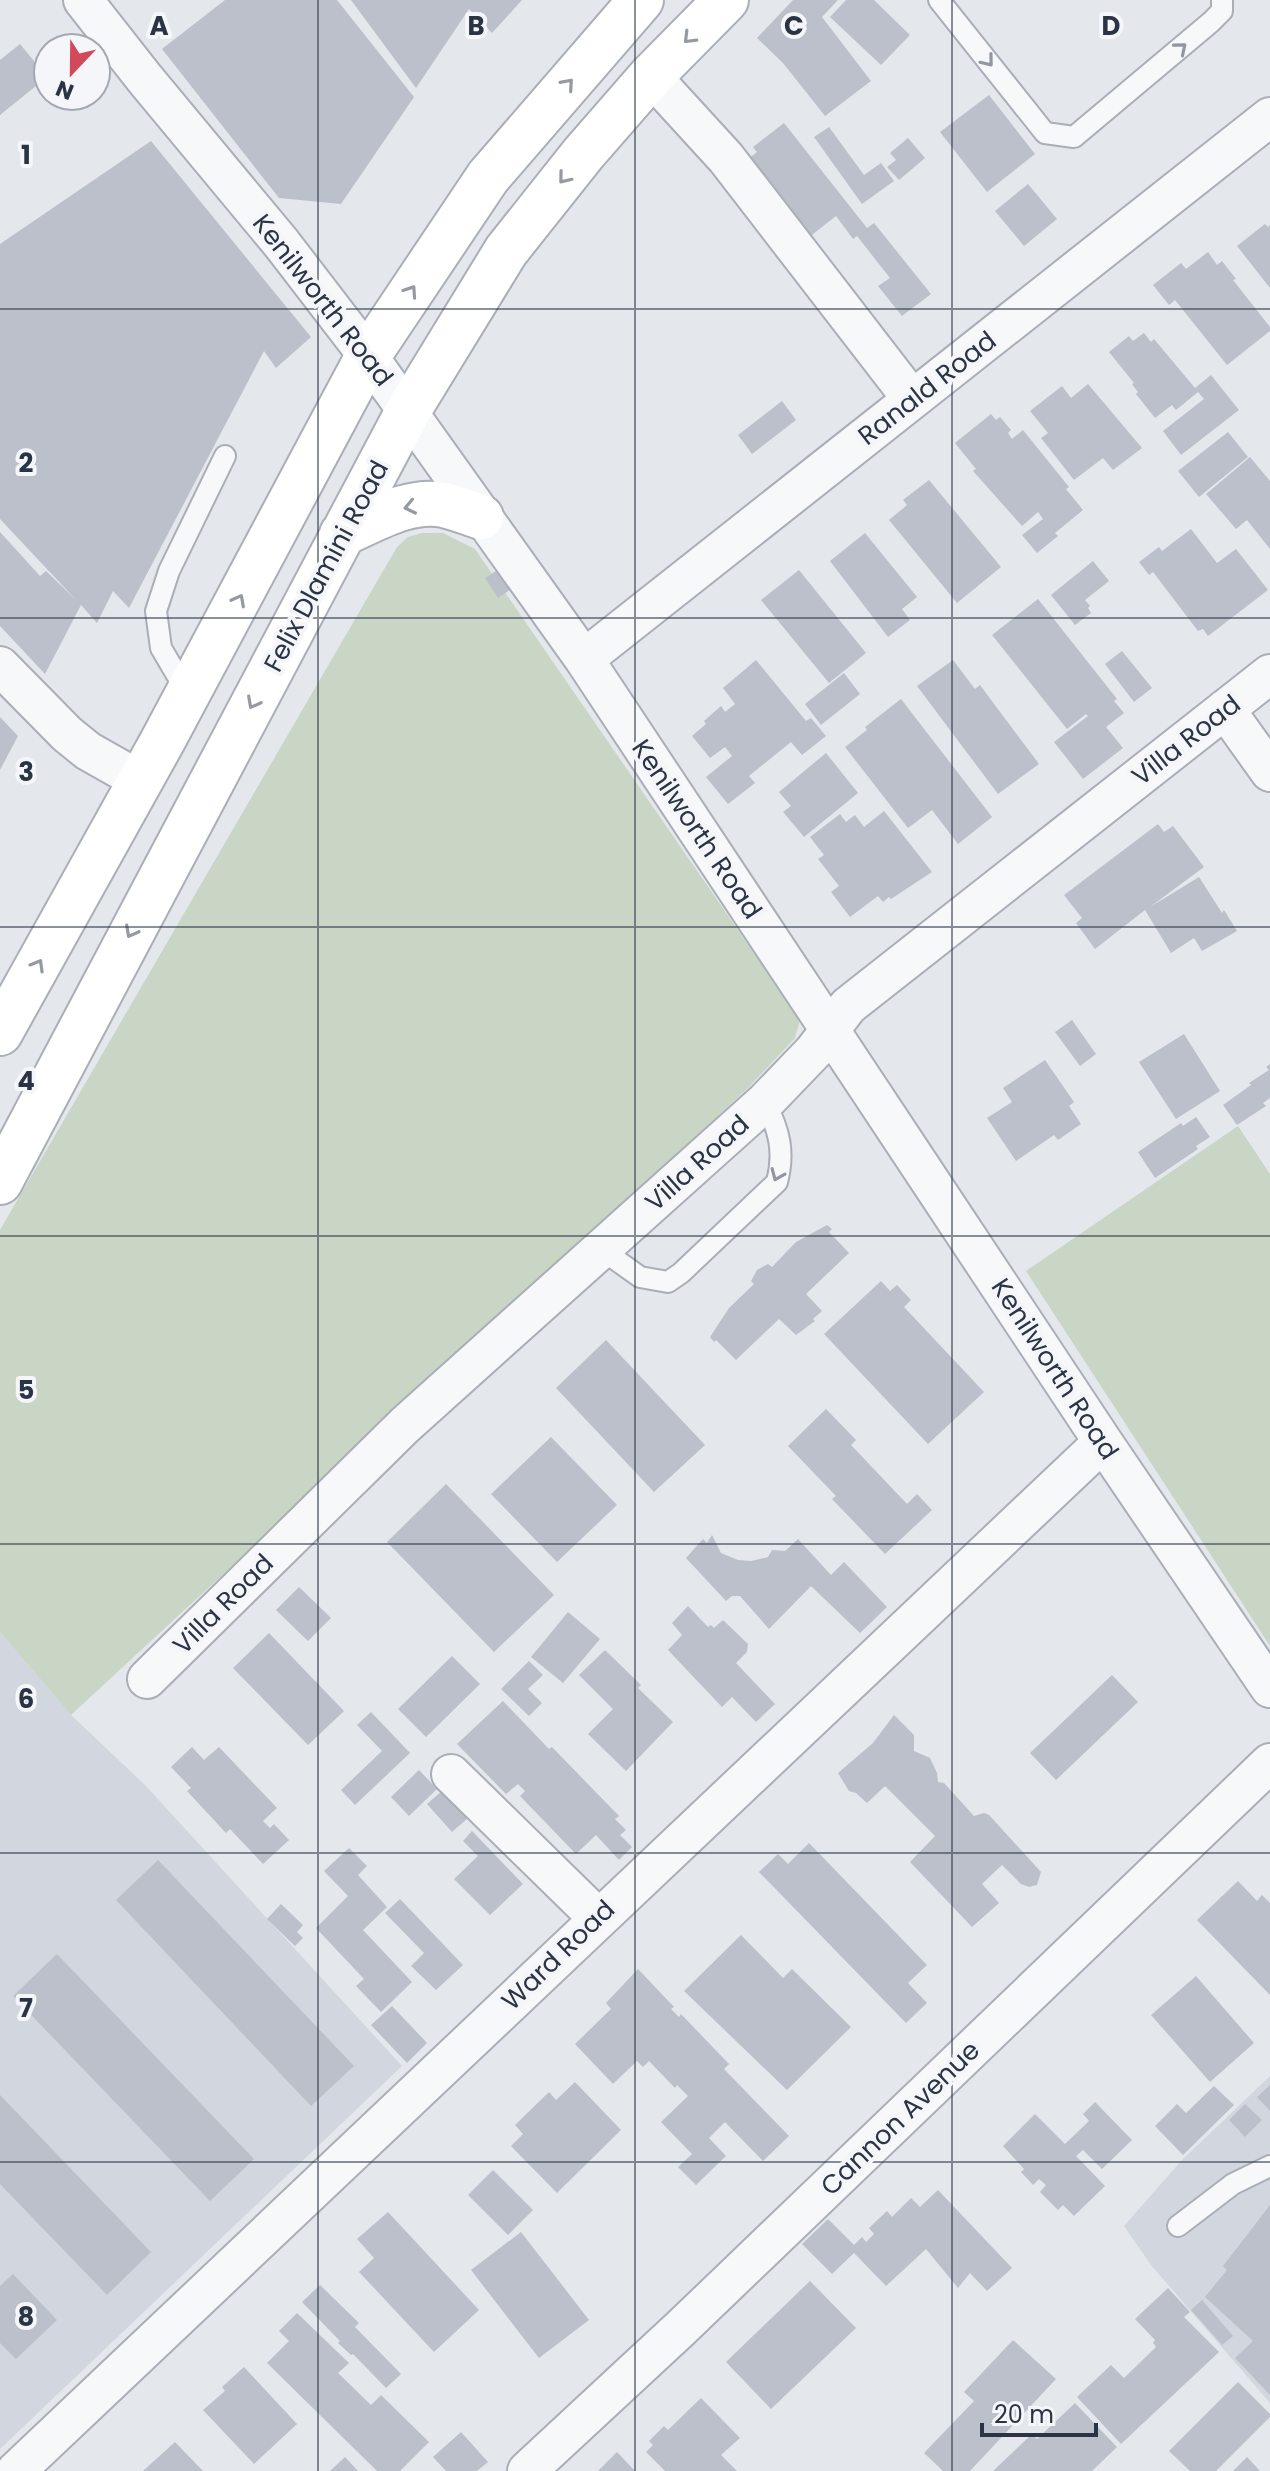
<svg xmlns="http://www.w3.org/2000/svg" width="1270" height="2471" viewBox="0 0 1270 2471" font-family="Poppins,sans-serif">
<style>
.built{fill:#d2d6de}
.green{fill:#c9d6c5}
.building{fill:#bbc0ca}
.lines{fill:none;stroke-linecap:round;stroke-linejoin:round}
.lane-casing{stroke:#a9aeb7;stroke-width:24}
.street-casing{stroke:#a9aeb7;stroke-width:42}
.secondary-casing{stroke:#a9aeb7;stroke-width:48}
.lane{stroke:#f7f8fa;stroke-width:20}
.street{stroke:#f7f8fa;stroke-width:38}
.secondary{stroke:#fff;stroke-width:44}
.oneway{stroke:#959aa2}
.oneway2{stroke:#9196a0}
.grid{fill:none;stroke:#2b3445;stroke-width:2;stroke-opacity:0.55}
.labels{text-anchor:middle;stroke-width:8;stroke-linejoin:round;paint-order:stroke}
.street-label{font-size:26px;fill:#2b3445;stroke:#f4f6f9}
.grid-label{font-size:26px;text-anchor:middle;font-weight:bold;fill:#2b3445;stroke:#f4f6f9;stroke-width:8;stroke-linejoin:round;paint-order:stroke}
</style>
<rect width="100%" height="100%" fill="#e4e7ec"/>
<!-- built -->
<path class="built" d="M0,1632L71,1715L145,1785L402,2066L0,2449Z
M1270,2076V2403L1151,2265L1124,2226L1182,2160Z"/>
<!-- green -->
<path class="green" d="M422,533H443L475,549L800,1020L795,1038L749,1087L71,1715L0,1632V1230L397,547L408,537Z
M1238,1126L1270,1174V1646L1026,1271Z"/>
<!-- building -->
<path class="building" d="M225,0H337L414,97L341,204L279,198L162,49Z
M351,0H522L492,33L469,9L416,88Z
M793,0H838L822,17L871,81L825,116L783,63L757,38Z
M846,0H874L910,35L881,65L830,17Z
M20,44L47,77L0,115V60Z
M989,95L1035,154L987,192L940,132Z
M784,123L867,228L874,223L931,294L902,316L878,286L890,278L857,236L853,239L836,216L808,238L747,160L757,152L753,147Z
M829,127L864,175L881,163L894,181L862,204L814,137Z
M908,138L925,158L899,180L887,167L896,160L890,153Z
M151,141L311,337L276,368L264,351L129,608L113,591L97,623L81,605L45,674L0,626V532L40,576L46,571L76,600L0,519V244Z
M1028,184L1057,219L1024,246L995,211Z
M1265,224L1268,227L1270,225V288L1237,246Z
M1208,252L1217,265L1222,261L1236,279L1233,280L1270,327V331L1227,365L1175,300L1169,305L1153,285L1181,263L1186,269Z
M1144,333L1151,342L1154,339L1195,388L1211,375L1239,410L1181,455L1163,431L1204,399L1198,392L1176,410L1172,405L1155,418L1136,394L1138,392L1132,384L1134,383L1109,352L1129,336L1133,341Z
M1088,384L1142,448L1113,470L1103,458L1074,480L1041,438L1048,433L1030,411L1062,386L1071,398Z
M782,401L796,420L752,454L738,435Z
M991,414L996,420L1000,417L1011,430L1008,433L1012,439L1023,430L1069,487L1066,489L1083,510L1055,533L1058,536L1037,553L1022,535L1043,519L1038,512L1022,526L973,471L976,469L955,443Z
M1228,432L1248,457L1199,497L1178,471Z
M1250,457L1270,481V549L1247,520L1236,529L1206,494Z
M929,480L1001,567L957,603L889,520L907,505L903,500Z
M1191,529L1217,563L1236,549L1268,590L1208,636L1203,629L1198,631L1153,572L1149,575L1139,562L1159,547L1162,551Z
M865,533L917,597L902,609L910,620L888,637L830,561Z
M1093,561L1109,581L1085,600L1090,606L1088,608L1091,613L1075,625L1051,595Z
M499,569L511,589L498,598L485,578Z
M799,570L866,653L829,683L761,600Z
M1038,599L1117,699L1114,701L1124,713L1106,727L1123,748L1083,779L1054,742L1088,716L1086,714L1067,729L992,635Z
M1122,651L1152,688L1134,702L1105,664Z
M756,660L806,721L811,718L826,736L802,755L791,742L749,776L755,783L728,804L706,777L732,756L725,747L710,758L692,736L706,724L704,721L721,706L725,712L735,704L723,688Z
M953,660L975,689L980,685L1039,764L998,794L917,686Z
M844,673L860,694L821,725L805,704Z
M901,699L992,817L958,844L932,810L908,828L845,747L867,730L865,727Z
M0,717L18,736L0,770Z
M826,753L858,793L804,837L783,812L791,806L779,792Z
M884,811L932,872L891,899L889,897L883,902L878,896L850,917L831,892L839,886L818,859L824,855L810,837L840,814L846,822L855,815L864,827Z
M1158,824L1164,832L1173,826L1204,867L1150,907L1199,877L1222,913L1224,910L1237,931L1202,951L1194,938L1171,953L1145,910L1095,949L1076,923L1082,918L1064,895Z
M1072,1020L1096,1054L1080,1066L1055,1032Z
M1184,1034L1220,1091L1176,1119L1139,1062Z
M1045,1060L1074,1102L1069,1106L1081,1124L1058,1140L1054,1135L1016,1161L987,1118L1012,1102L1003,1088Z
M1270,1064V1098L1263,1103L1266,1106L1237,1125L1223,1105L1251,1085L1249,1083L1269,1070L1266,1067Z
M1196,1117L1210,1137L1196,1146L1198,1149L1155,1178L1138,1152L1181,1123L1183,1126Z
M827,1225L832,1229L829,1232L849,1253L806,1294L822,1311L813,1319L815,1321L796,1335L779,1319L736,1360L716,1340L714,1342L710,1337L729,1308L754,1284L751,1281L757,1270L768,1264L772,1267L796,1242Z
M881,1281L890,1291L897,1285L911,1300L904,1307L984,1392L928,1444L824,1334Z
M606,1340L705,1445L654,1492L556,1388Z
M826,1409L856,1440L851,1445L907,1504L917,1494L932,1510L885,1554L832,1499L836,1496L788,1446Z
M551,1437L617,1505L557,1562L491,1494Z
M446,1484L554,1595L494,1652L387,1542Z
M712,1535L721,1553L738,1560L751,1561L768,1557L772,1550L785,1551L798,1539L831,1575L844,1562L887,1607L860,1633L811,1586L769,1629L740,1596H732L726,1601L686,1558L703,1539L707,1543Z
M299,1587L331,1618L308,1641L276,1610Z
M688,1606L708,1627L711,1625L714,1628L723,1620L748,1644L747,1652L736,1663L775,1704L756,1722L732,1697L722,1707L668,1650L682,1635L672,1623Z
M568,1612L600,1639L563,1683L531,1657Z
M269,1633L344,1711L308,1745L233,1668Z
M605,1650L641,1685L638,1688L673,1722L626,1771L588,1734L613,1709L579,1675Z
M452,1656L480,1684L426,1737L398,1709Z
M529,1661L543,1675L528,1689L542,1703L529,1716L501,1689Z
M1112,1675L1138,1702L1056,1780L1030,1753Z
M503,1701L549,1749L552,1747L619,1816L615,1819L626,1830L620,1835L632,1847L619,1860L596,1835L576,1854L520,1796L525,1791L518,1784L506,1794L457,1744Z
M371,1712L410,1753L355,1805L341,1790L382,1751L357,1725Z
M894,1715L914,1735V1751L930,1758L937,1773L938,1782L944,1783L974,1816L984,1813L989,1815L1041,1872L1037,1885L1029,1887L1021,1884L1002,1865L982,1884L999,1903L972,1927L910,1862L935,1836L885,1786L867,1803L856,1793L849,1791L838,1773L873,1743Z
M192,1747L204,1760L219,1747L277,1808L263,1821L270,1828L274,1824L289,1840L263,1864L230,1829L226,1833L187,1791L191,1788L171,1767Z
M419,1770L437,1789L409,1816L391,1797Z
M443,1790L468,1818L452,1832L427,1804Z
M472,1831L523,1884L490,1915L454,1879L478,1856L463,1841Z
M809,1843L927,1965L908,1983L927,2003L906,2023L759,1872L778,1854L788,1864Z
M349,1848L367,1866L358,1875L387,1907L363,1930L412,1982L381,2012L356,1986L364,1979L316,1928L348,1896L324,1871Z
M158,1860L354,2066L311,2106L116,1900Z
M1238,1881L1257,1901L1262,1895L1270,1903V1995L1197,1920Z
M400,1899L463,1965L436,1990L411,1966L424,1953L385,1913Z
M281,1904L303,1925L297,1932L303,1938L295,1946L267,1919Z
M741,1935L783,1978L792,1969L851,2027L787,2090L684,1991Z
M57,1954L254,2159L210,2201L13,1996Z
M638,1969L674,2007L671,2009L679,2017L681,2014L729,2064L724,2069L789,2136L763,2161L725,2122L709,2138L726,2156L696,2185L678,2167L692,2154L661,2122L688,2096L677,2085L675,2088L649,2061L643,2067L637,2061L613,2084L575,2044L611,2009L606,2003Z
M1196,1976L1254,2043L1210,2082L1151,2015Z
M392,2006L427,2043L407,2063L371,2025Z
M575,2082L621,2130L557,2193L511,2146L523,2134L515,2125L549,2092L556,2100Z
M1270,2085V2111L1257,2097Z
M1214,2086L1234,2105L1183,2155L1155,2126L1177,2104L1186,2113Z
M0,2095L151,2252L107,2295L0,2184Z
M1095,2102L1132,2140L1102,2169L1083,2150L1076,2156L1105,2186L1074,2216L1063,2205L1058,2210L1040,2192L1046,2185L1039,2179L1033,2185L1021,2172L1024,2169L1003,2146L1035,2114L1065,2144L1089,2121L1083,2114Z
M1245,2104L1262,2120L1245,2137L1229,2120Z
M493,2170L533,2210L508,2235L468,2195Z
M938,2190L1012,2268L987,2291L970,2273L958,2288L926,2249L886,2286L854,2253L832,2274L802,2244L828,2219L854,2245L862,2237L866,2242L874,2234L869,2228L887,2211L892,2217L911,2198L920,2207Z
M1270,2205V2395L1235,2358L1253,2341L1205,2297L1227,2270L1223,2266Z
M388,2212L479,2310L434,2352L359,2272L374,2258L357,2239Z
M521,2232L589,2320L539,2358L471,2270Z
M13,2274L57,2320L16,2359L0,2343V2286Z
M810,2281L856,2328L771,2409L726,2362Z
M320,2285L359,2323L355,2327L401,2374L386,2388L353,2354L351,2355L338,2343L340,2341L302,2302Z
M1168,2288L1190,2312L1184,2317L1219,2352L1121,2444L1077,2397L1111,2365L1124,2378L1156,2347L1153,2343L1155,2340L1135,2319Z
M1202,2300L1233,2336L1222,2345L1191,2310Z
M297,2313L349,2363L338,2373L371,2405L381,2395L429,2442L400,2471H377L267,2363L289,2341L279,2331Z
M1013,2340L1056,2379L970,2471H943L924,2453L974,2401L964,2392Z
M244,2367L297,2424L254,2464L203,2410L225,2391L222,2387Z
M1238,2382L1270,2414V2417L1216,2471H1190L1169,2451Z
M701,2398L740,2438L721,2455L737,2471H665L646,2452L653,2445L649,2441L664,2426L668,2430Z
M1075,2403L1117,2447L1092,2471H993L1032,2434L1037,2439Z
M461,2432L488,2462L477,2471H446L433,2457Z
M175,2442L203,2471H143Z
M617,2452L635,2471H598Z
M345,2457L358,2471H330Z
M1247,2457L1260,2471H1233Z"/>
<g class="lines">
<!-- lane casing -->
<g class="lane-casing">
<path id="lane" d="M939,0L1045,133L1074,137L1211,22L1222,11V0
M188,694L161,648L156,611L169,571L225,456
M601,1249L640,1277L668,1282L681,1273L777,1182C785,1151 779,1130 765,1102
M1178,2226L1233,2184L1270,2166"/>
</g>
<!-- street casing -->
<g class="street-casing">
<path id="street" d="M83,0L145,79L282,244L368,356L584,659L1103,1442L1270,1688
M651,76L726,158L912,399
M584,659L1270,117
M0,666L67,734L88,751L141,781
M1225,709L1270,772
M147,1679L405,1425L765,1102L814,1051L848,1006L1270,674
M451,1774L597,1917
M16,2471C377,2127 739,1784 1103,1442
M527,2471L680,2329L1270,1763"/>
</g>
<!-- secondary casing -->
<g class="secondary-casing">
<path id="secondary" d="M342,534C374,520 409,498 444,505C457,508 469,513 481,517
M0,1033L162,742L368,356L488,177L641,0
M0,1182L408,411L506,251L583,154L651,76L726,0"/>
</g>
<!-- lane -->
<use href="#lane" class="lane"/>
<!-- street -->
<use href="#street" class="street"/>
<!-- secondary -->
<use href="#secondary" class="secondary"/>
</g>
<!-- one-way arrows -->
<defs><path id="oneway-chevron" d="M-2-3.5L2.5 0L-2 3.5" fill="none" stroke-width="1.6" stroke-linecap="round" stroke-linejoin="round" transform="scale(2)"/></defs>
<g class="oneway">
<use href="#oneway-chevron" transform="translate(689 38) rotate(135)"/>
<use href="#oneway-chevron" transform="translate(568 84) rotate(-49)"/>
<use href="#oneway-chevron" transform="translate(564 178) rotate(129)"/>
<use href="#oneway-chevron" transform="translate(411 291) rotate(-56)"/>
<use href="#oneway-chevron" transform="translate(410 507) rotate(168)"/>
<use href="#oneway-chevron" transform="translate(239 600) rotate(-62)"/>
<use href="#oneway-chevron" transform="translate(253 703) rotate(118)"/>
<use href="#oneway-chevron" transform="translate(131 932) rotate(118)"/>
<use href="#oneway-chevron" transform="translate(38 965) rotate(-60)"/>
</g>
<g class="oneway2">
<use href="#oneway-chevron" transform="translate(1181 48) rotate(-40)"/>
<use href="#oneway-chevron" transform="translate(988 61) rotate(51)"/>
<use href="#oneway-chevron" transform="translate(777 1175) rotate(113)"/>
</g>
<!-- grid -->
<path class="grid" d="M318,0V2471M635,0V2471M952,0V2471M0,309H1270M0,618H1270M0,927H1270M0,1236H1270M0,1544H1270M0,1853H1270M0,2162H1270"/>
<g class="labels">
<!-- street labels -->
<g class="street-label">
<text transform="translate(323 300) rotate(52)" y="9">Kenilworth Road</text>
<text transform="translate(927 388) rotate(-38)" y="9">Ranald Road</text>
<text transform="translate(326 566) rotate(-62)" y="9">Felix Dlamini Road</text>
<text transform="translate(1186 740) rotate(-38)" y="9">Villa Road</text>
<text transform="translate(697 829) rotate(56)" y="9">Kenilworth Road</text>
<text transform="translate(697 1163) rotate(-42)" y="9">Villa Road</text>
<text transform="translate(1055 1369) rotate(57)" y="9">Kenilworth Road</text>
<text transform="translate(223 1604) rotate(-45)" y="9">Villa Road</text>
<text transform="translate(558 1955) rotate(-44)" y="9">Ward Road</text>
<text transform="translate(900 2118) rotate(-44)" y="9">Cannon Avenue</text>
</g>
</g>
<g class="grid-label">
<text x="159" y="35">A</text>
<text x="476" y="35">B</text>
<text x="794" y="35">C</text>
<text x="1111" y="35">D</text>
<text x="26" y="164">1</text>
<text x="26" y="472">2</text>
<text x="26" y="781">3</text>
<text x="26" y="1090">4</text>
<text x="26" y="1399">5</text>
<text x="26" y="1708">6</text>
<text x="26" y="2017">7</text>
<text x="26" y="2326">8</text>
</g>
<!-- north arrow -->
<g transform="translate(72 72) rotate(202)"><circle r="38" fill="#f4f6f9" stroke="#a4a8b1" stroke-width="2"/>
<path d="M0-6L14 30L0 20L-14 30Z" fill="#d1495b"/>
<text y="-12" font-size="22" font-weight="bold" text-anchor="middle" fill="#2b3445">N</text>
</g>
<!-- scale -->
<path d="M982 2423v12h114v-12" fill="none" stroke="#2b3445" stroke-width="4"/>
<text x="994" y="2423" font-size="24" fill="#2b3445" stroke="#f4f6f9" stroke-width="6" paint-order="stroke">20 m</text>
</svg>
